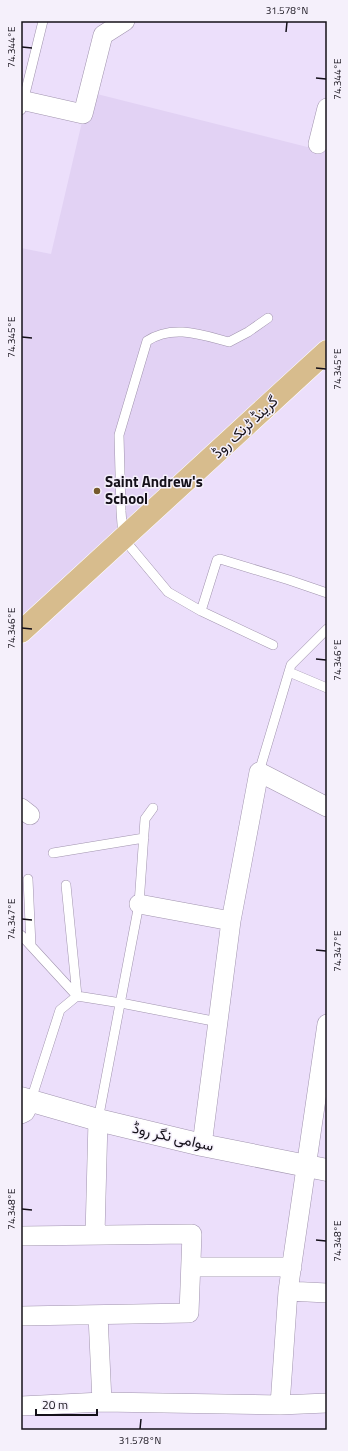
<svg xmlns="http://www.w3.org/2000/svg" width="348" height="1451" viewBox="0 0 348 1451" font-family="'Titillium Web',Vazirmatn,sans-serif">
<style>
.built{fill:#e2d2f4}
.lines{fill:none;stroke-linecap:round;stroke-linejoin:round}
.lane-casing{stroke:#a194ae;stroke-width:10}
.street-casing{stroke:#a194ae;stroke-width:20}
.secondary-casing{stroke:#a194ae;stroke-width:23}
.primary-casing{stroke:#fff;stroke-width:23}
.lane{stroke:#fff;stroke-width:9}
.street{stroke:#fff;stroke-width:19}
.secondary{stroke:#fff;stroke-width:22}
.primary{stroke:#d7bc8d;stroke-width:22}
.ticks{fill:none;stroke:#141019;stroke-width:1.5}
.poi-dot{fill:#755a2c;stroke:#f5f0fb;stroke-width:1.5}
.labels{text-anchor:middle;stroke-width:3;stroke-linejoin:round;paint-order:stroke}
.street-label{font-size:15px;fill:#141019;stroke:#f5f0fb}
.poi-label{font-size:15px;font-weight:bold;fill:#141019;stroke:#f5f0fb;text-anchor:start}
.neatline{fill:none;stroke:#141019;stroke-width:1.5}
.ticks-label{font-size:10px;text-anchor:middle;fill:#141019}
</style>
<rect width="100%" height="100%" fill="#ecdffb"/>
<!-- built -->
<path class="built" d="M89,92L327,152V351L21,632V248L51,254Z"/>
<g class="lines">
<!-- lane casing -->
<g class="lane-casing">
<path id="lane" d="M21,110L43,21
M268,318L248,332L229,342C202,335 173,324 147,341L119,435L121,511L123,538L168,592L201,611L217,560L220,559L289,580L327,593
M201,611L273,645
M289,672L327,688
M259,772L291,665L327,629
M53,853L144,838
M28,879L31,946
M21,935L77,996L121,1003L218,1022
M31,1100L60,1010L77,996L66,885
M98,1120L139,904L145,819L153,808"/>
</g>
<!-- street casing -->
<g class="street-casing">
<path id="street" d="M21,100L83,114L103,35L125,21
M318,144L327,108
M21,808L30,815
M139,904L231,921
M21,1114L25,1112L31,1100
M202,1145L231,921L259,772L327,807
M95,1235L98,1120
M21,1236L192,1234L189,1313L21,1316
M191,1267H292
M288,1291L327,1293
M98,1315L102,1402
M280,1405L288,1291L327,1024
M21,1406L102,1402L280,1405L327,1403"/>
</g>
<!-- secondary casing -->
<g class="secondary-casing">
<path id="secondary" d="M21,1098L98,1120L202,1145L327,1170"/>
</g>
<!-- primary casing -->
<g class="primary-casing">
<path id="primary" d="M21,632L327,351"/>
</g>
<!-- lane -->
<use href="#lane" class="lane"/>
<!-- street -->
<use href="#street" class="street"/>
<!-- secondary -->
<use href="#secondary" class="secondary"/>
<!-- primary -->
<use href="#primary" class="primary"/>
</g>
<!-- ticks -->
<path class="ticks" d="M286,32L287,22M22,47L32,48M316,78L326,79M22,337L32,338M316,368L326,369M22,628L32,629M316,659L326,660M22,919L32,920M316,950L326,951M22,1209L32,1210M316,1240L326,1241M140,1429L141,1419"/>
<!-- markers -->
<circle class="poi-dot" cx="97" cy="491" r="4"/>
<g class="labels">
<!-- street labels -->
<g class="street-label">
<text transform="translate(245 427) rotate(-43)" y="5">گرینڈ ٹرنک روڈ</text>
<text transform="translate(173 1137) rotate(13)" y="5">سوامی نگر روڈ</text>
</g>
<!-- poi labels -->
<g class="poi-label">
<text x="105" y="487">Saint Andrew's<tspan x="105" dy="17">School</tspan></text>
</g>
</g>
<!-- border -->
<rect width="348" height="1451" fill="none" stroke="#f5f0fb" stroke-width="44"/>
<!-- scale -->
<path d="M36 1409v6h61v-6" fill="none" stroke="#141019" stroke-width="2"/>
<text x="42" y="1409" font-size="12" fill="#141019" stroke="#f5f0fb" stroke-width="3" paint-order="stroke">20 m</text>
<rect x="22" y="22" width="304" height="1407" class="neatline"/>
<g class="ticks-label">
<text x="287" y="14">31.578°N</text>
<text transform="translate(11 47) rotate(-90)" y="4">74.344°E</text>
<text transform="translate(337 79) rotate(-90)" y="4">74.344°E</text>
<text transform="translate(11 337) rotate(-90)" y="4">74.345°E</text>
<text transform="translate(337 369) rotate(-90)" y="4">74.345°E</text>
<text transform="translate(11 628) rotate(-90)" y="4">74.346°E</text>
<text transform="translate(337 660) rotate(-90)" y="4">74.346°E</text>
<text transform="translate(11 919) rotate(-90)" y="4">74.347°E</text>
<text transform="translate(337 951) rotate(-90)" y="4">74.347°E</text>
<text transform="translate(11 1209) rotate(-90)" y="4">74.348°E</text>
<text transform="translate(337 1241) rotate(-90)" y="4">74.348°E</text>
<text x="140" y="1444">31.578°N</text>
</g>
</svg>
